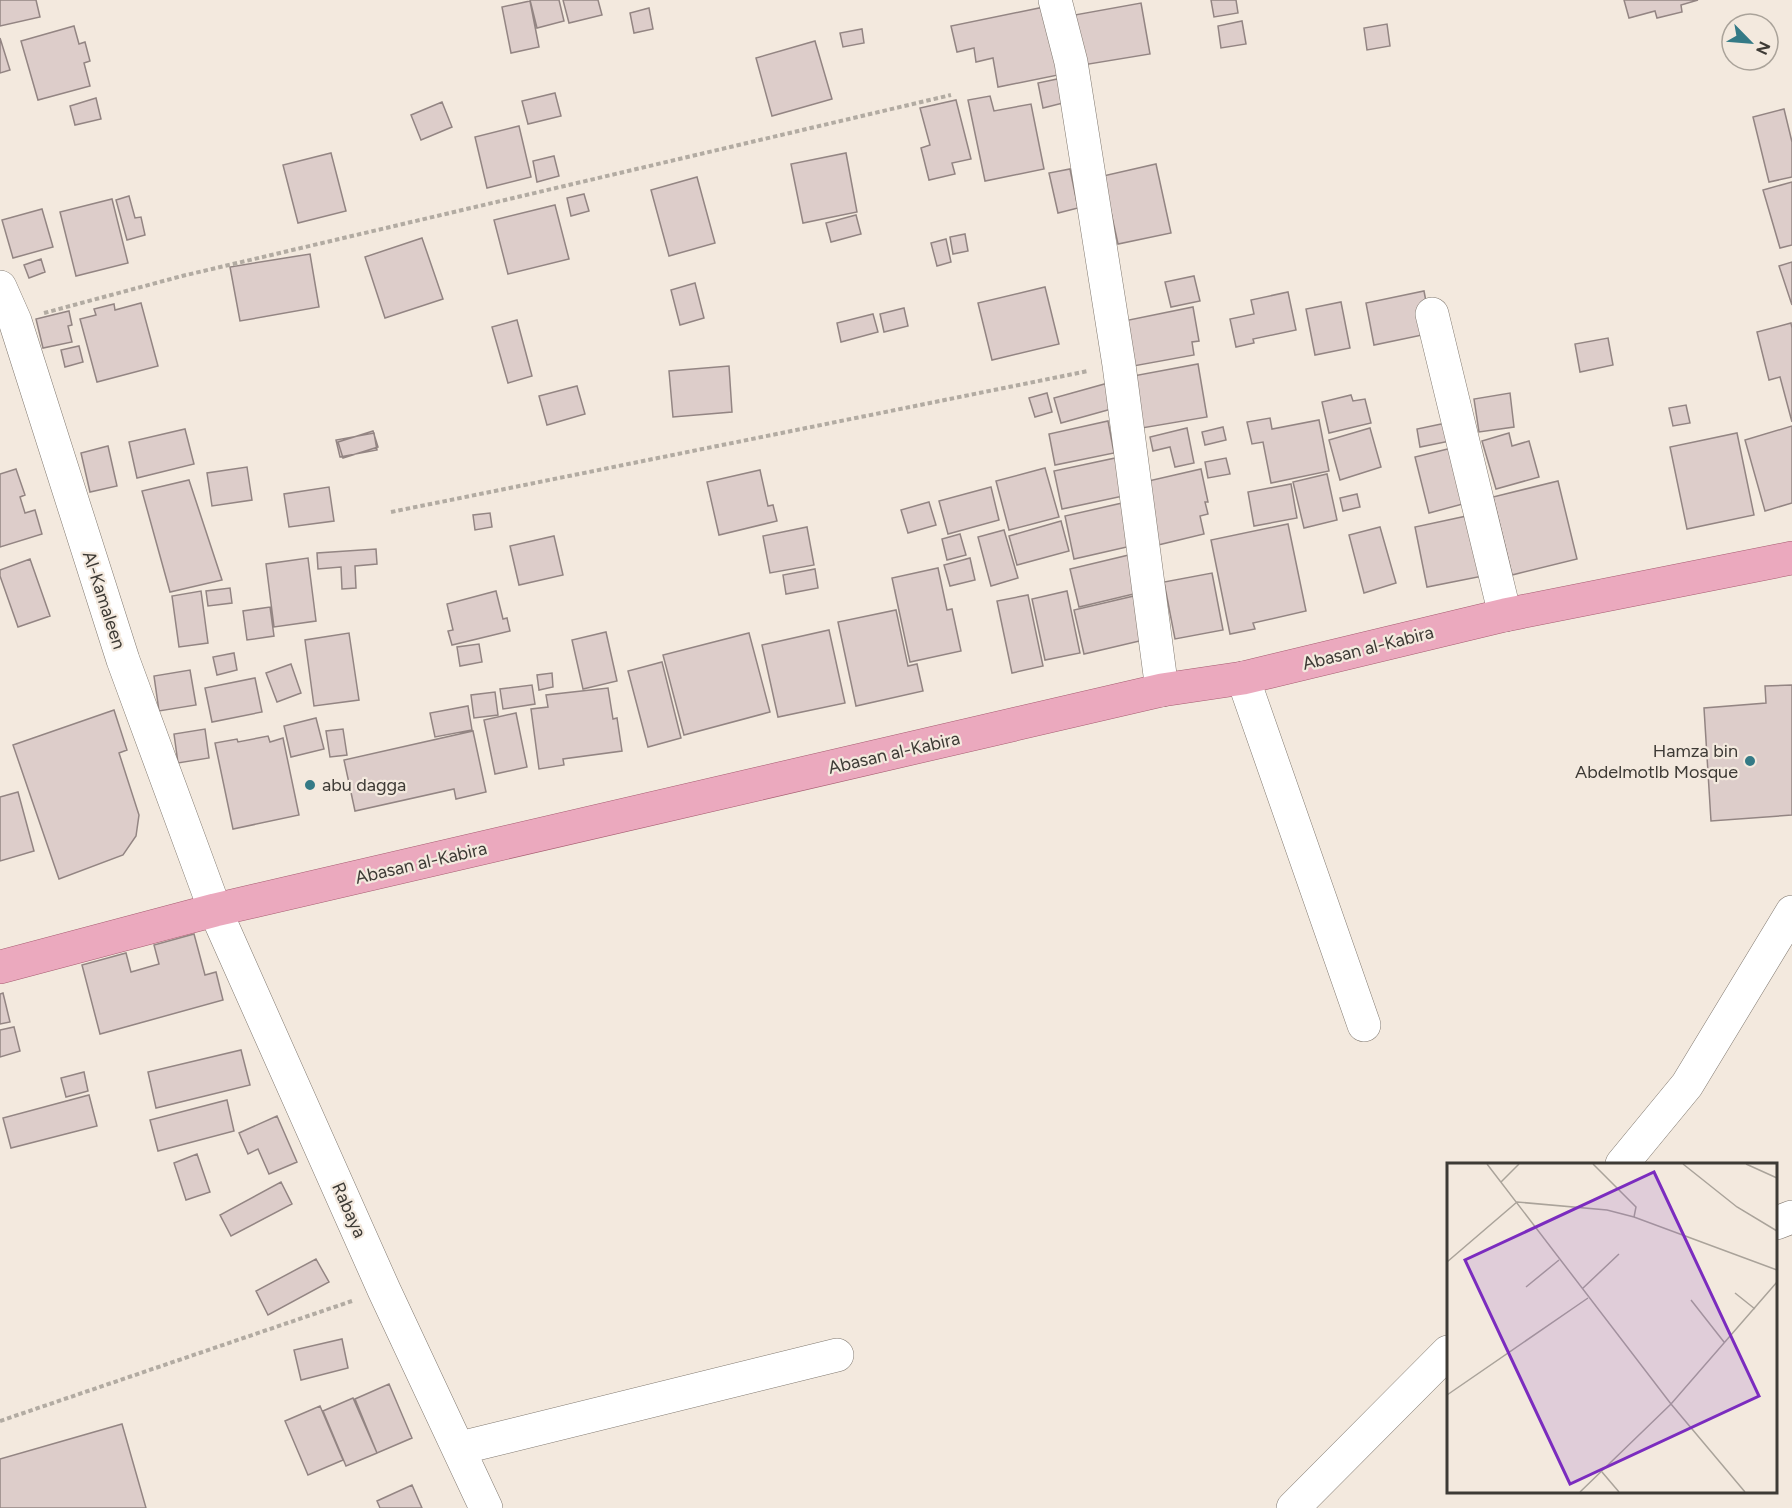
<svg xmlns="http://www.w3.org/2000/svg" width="1792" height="1508" viewBox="0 0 1792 1508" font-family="Figtree,sans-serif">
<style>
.building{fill:#ddcdca;stroke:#938583;stroke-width:1.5}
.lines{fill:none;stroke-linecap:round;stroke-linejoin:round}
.minor-casing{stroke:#817970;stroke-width:34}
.major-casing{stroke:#a65d71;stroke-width:34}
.path{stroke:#b2aba2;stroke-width:4;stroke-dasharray:4.5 3;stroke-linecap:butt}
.minor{stroke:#fff;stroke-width:33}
.major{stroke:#eba9be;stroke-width:33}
.poi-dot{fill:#347a86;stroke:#f3e9de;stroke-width:2}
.labels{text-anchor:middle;stroke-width:4.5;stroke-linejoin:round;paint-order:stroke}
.street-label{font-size:18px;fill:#3d3a35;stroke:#f3e9de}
.poi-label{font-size:18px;fill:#3d3a35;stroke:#f3e9de;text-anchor:end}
.inset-road{fill:none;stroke:#aaa39a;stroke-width:1.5}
.view{fill:#7b2cbf;fill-opacity:0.15;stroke:#7b2cbf;stroke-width:3}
.inset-edge{fill:none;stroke:#3d3a35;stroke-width:3}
</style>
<rect width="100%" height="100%" fill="#f3e9de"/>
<!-- building -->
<path class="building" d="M0,0H36L40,17L0,26Z
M530,0H559L564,21L537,28Z
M563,0H598L602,15L569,23Z
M1211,0H1236L1238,13L1214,17Z
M1624,0H1698L1681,5L1682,12L1657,18L1655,11L1629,18Z
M530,1L539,47L511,53L502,7Z
M1141,3L1150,54L1077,66L1069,16Z
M1049,6L1063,74L998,87L993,58L976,62L974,48L957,52L951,26Z
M649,8L653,29L634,33L630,13Z
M1242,21L1246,44L1221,48L1218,26Z
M1387,24L1390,46L1367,50L1364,28Z
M74,26L79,44L85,42L90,61L84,63L90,86L38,100L21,41Z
M862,29L864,43L843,47L840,33Z
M0,38L10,70L0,73Z
M815,41L832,99L772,116L756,58Z
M1062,78L1067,102L1043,108L1038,83Z
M555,93L561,116L528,124L522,101Z
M990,96L994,111L1031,104L1044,169L985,181L968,100Z
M96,98L101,119L75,125L70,106Z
M956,100L971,159L952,163L955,174L929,180L921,148L930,145L920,108Z
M442,102L452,127L421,140L411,115Z
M1784,109L1792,142V177L1769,182L1753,117Z
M519,126L531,177L487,188L475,137Z
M331,153L346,211L298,223L283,165Z
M846,153L857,212L803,223L791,164Z
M554,156L559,176L537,182L533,161Z
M1156,164L1171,233L1118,244L1103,176Z
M1070,169L1078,208L1058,213L1049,173Z
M697,177L715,243L669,256L651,190Z
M1792,182V245L1780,248L1763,190Z
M584,194L589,211L571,216L567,198Z
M129,196L135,218L141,217L145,235L127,240L116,200Z
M112,199L128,263L76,276L60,212Z
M555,205L569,259L508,274L494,220Z
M42,209L53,247L13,258L2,220Z
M856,215L861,234L831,242L826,223Z
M965,234L968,251L953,254L950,237Z
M422,238L443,299L385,318L365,257Z
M946,239L951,262L937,266L931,243Z
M310,254L319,307L240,321L230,267Z
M41,259L45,272L29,278L24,265Z
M1792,262V305L1779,266Z
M1194,276L1200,301L1171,307L1165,282Z
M695,283L704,318L680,325L671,290Z
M1045,287L1059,344L992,360L978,303Z
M1424,291L1432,333L1374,345L1366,303Z
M1288,292L1296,330L1253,339L1254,343L1236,347L1230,319L1254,314L1251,300Z
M1341,302L1350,348L1315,355L1306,309Z
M141,303L158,366L97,382L80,319L96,315L94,309L114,304L115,310Z
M1193,307L1199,341L1192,342L1194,355L1128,367L1119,322Z
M904,308L908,326L884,332L880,314Z
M69,311L72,325L68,326L72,342L43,348L36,319Z
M873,314L878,332L841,342L837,323Z
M517,320L532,376L508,383L492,327Z
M1791,323L1792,328V422L1780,377L1769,380L1757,332Z
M1608,338L1613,365L1580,372L1575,344Z
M79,346L83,362L65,367L61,350Z
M1198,364L1207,417L1142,428L1133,376Z
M729,366L732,412L673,417L669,371Z
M1108,383L1115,408L1061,423L1054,398Z
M577,386L585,414L547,425L539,396Z
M1047,393L1052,412L1035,417L1029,398Z
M1510,393L1514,427L1479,432L1474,399Z
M1351,395L1353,401L1365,399L1371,423L1329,433L1322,402Z
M1686,405L1690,423L1673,426L1669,408Z
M1270,418L1272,429L1319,420L1329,471L1271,483L1263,442L1252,444L1247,422Z
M1108,421L1114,453L1055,465L1049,434Z
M1451,422L1455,440L1420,447L1417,429Z
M1792,426V503L1765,511L1745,440Z
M1223,427L1226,440L1205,445L1202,432Z
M1187,428L1194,463L1175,467L1170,447L1153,451L1150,437Z
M1370,428L1381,467L1340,480L1329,440Z
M185,429L194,464L137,478L129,442Z
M373,431L378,447L343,458L338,442Z
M374,433L377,450L340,457L336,440Z
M1509,433L1512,446L1529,441L1539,477L1496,489L1482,441Z
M1737,433L1754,515L1687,529L1670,447Z
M108,446L117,486L90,492L81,453Z
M1460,446L1474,501L1429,513L1415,457Z
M1120,457L1128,495L1062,509L1054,471Z
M1226,458L1230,474L1208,478L1205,462Z
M247,467L252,500L212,506L207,473Z
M1045,468L1059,517L1009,530L996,481Z
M16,469L25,495L20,497L25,513L35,510L42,534L0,547V474Z
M1201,469L1208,502H1205L1208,514L1200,516L1204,534L1158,545L1144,482Z
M760,470L768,506L773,505L777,521L719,535L707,482Z
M1327,474L1337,520L1304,528L1293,482Z
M189,480L222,580L170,592L142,491Z
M1558,481L1577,559L1512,575L1493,497Z
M1291,484L1297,518L1254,526L1248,492Z
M329,487L334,521L289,527L284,494Z
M991,487L999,520L948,534L939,501Z
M1357,494L1360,507L1343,511L1340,498Z
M1131,501L1140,544L1074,559L1065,516Z
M929,502L936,525L908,533L901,510Z
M490,513L492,527L475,530L473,515Z
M1476,514L1488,575L1427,587L1415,527Z
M1061,521L1069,551L1017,565L1009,536Z
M1288,524L1306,611L1253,623L1255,629L1230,634L1211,540Z
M807,527L814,565L770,573L763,536Z
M1380,527L1396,583L1364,593L1349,535Z
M1004,530L1018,578L991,586L978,537Z
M960,534L966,555L947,560L942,539Z
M554,536L563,575L519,585L510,546Z
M376,549L377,564L355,566L356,588L342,589L341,567L318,569L317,553Z
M1133,554L1142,592L1079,607L1070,569Z
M308,558L316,621L274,627L266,564Z
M970,558L975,580L950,586L944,565Z
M30,559L50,616L18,627L0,576V570Z
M938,568L947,610L952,609L961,651L910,662L892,578Z
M815,569L818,588L786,594L783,575Z
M1212,573L1223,630L1175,639L1164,582Z
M230,588L232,603L208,606L206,591Z
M201,591L208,643L179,647L172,596Z
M496,591L503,619L507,618L510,631L452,645L448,631L453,630L447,604Z
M1067,591L1080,653L1045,660L1032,599Z
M1028,595L1043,666L1012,673L997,601Z
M1138,595L1148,639L1084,654L1074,610Z
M270,607L274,636L247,640L243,611Z
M896,610L908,666L917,664L923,691L856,706L838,622Z
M829,630L845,703L778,717L762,645Z
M606,632L617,681L583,689L572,640Z
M349,633L359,700L314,706L305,640Z
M749,633L770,712L684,735L663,655Z
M479,644L482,662L460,666L457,647Z
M234,653L237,670L217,675L213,657Z
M662,662L681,738L648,747L628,671Z
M291,664L301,693L277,702L266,673Z
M190,670L196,705L159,711L154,676Z
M552,673L553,687L539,690L537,675Z
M255,678L262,712L212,722L205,688Z
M532,685L535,704L503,709L500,689Z
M1792,685V815L1711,821L1704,708L1766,703L1765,686Z
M608,688L613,719L617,718L622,751L563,759L564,765L539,769L531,709L548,707L546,695Z
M495,692L498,715L474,718L471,695Z
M468,706L472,730L435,737L430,713Z
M114,710L127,750L119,753L139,815L136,836L123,855L59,879L13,745Z
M516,713L527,767L495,774L484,720Z
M316,718L324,749L291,757L284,726Z
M205,729L209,758L178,763L174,734Z
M343,729L347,755L330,757L326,731Z
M473,731L486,792L456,799L454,789L355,811L344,760Z
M268,736L270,742L283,738L299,815L233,829L215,743L237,739L238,742Z
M18,792L34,851L0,861V797Z
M194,934L205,975L216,972L223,1000L100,1034L82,965L126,953L131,972L159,964L154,945Z
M3,993L10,1022L0,1024V994Z
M14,1027L20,1051L0,1057V1030Z
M241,1050L250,1085L156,1108L148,1072Z
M84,1072L88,1091L66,1097L61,1078Z
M89,1095L97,1126L11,1148L3,1118Z
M227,1100L234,1131L158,1151L150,1120Z
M277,1116L297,1162L269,1174L258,1149L248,1154L239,1133Z
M197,1154L210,1192L186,1200L174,1163Z
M281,1182L292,1204L231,1236L220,1215Z
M316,1259L329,1282L268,1315L256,1291Z
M342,1339L348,1368L301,1380L294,1350Z
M389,1384L412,1438L377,1453L355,1399Z
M353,1398L377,1453L346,1466L323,1411Z
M320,1406L343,1460L308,1475L285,1421Z
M122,1424L146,1508H0V1459Z
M412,1485L422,1508H380L377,1501Z"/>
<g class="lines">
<!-- minor casing -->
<g class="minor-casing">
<path id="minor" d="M1055,0L1071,62L1119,365L1162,690
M0,287L15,321L123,660L215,910L384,1290L486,1508
M1432,314L1505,615
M1243,678L1364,1025
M1622,1164L1687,1085L1792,912
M1776,1223L1792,1217
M460,1448L837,1355
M1293,1508L1448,1352"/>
</g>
<!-- major casing -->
<g class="major-casing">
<path id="major" d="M0,967L215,910L1162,690L1243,678L1505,615L1792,558"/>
</g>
<!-- path -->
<path class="path" d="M44,313L182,276L951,95
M391,512L1088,371
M0,1421L352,1301"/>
<!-- minor -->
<use href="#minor" class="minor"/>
<!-- major -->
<use href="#major" class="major"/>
</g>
<!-- markers -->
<g class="poi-dot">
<circle cx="1750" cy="761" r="6"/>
<circle cx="310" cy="785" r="6"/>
</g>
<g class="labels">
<!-- street labels -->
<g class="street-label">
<text transform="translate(104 600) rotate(72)" y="6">Al-Kamaleen</text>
<text transform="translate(1368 648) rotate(-14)" y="6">Abasan al-Kabira</text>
<text transform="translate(894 753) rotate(-13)" y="6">Abasan al-Kabira</text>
<text transform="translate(421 863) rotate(-13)" y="6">Abasan al-Kabira</text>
<text transform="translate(349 1210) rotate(66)" y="6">Rabaya</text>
</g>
<!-- poi labels -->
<g class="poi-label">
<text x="1738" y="757">Hamza bin<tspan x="1738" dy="21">Abdelmotlb Mosque</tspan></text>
<text x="322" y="791" text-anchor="start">abu dagga</text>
</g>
</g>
<!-- overview -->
<g transform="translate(1447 1163)">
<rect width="330" height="330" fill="#f3e9de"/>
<path class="inset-road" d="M40,1L224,241L298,329M146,1L189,44L187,54M236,1L290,44L330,68M299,1L330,15M54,19L72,1M0,99L70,39L160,47L187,54L330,107M79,124L112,97M135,126L172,91M288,130L308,146M244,137L277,179M0,232L141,135M155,309L172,329M133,329L224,241L330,119"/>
<path class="view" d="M207,9L312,233L123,321L18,97Z"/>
<rect width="330" height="330" class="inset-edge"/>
</g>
<!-- north arrow -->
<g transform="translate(1750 42) rotate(115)"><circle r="28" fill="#f3e9de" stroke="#aaa39a" stroke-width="1.5"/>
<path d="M0-4.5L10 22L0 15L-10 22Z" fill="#347a86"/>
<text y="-9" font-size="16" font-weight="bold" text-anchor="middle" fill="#3d3a35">N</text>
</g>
</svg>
